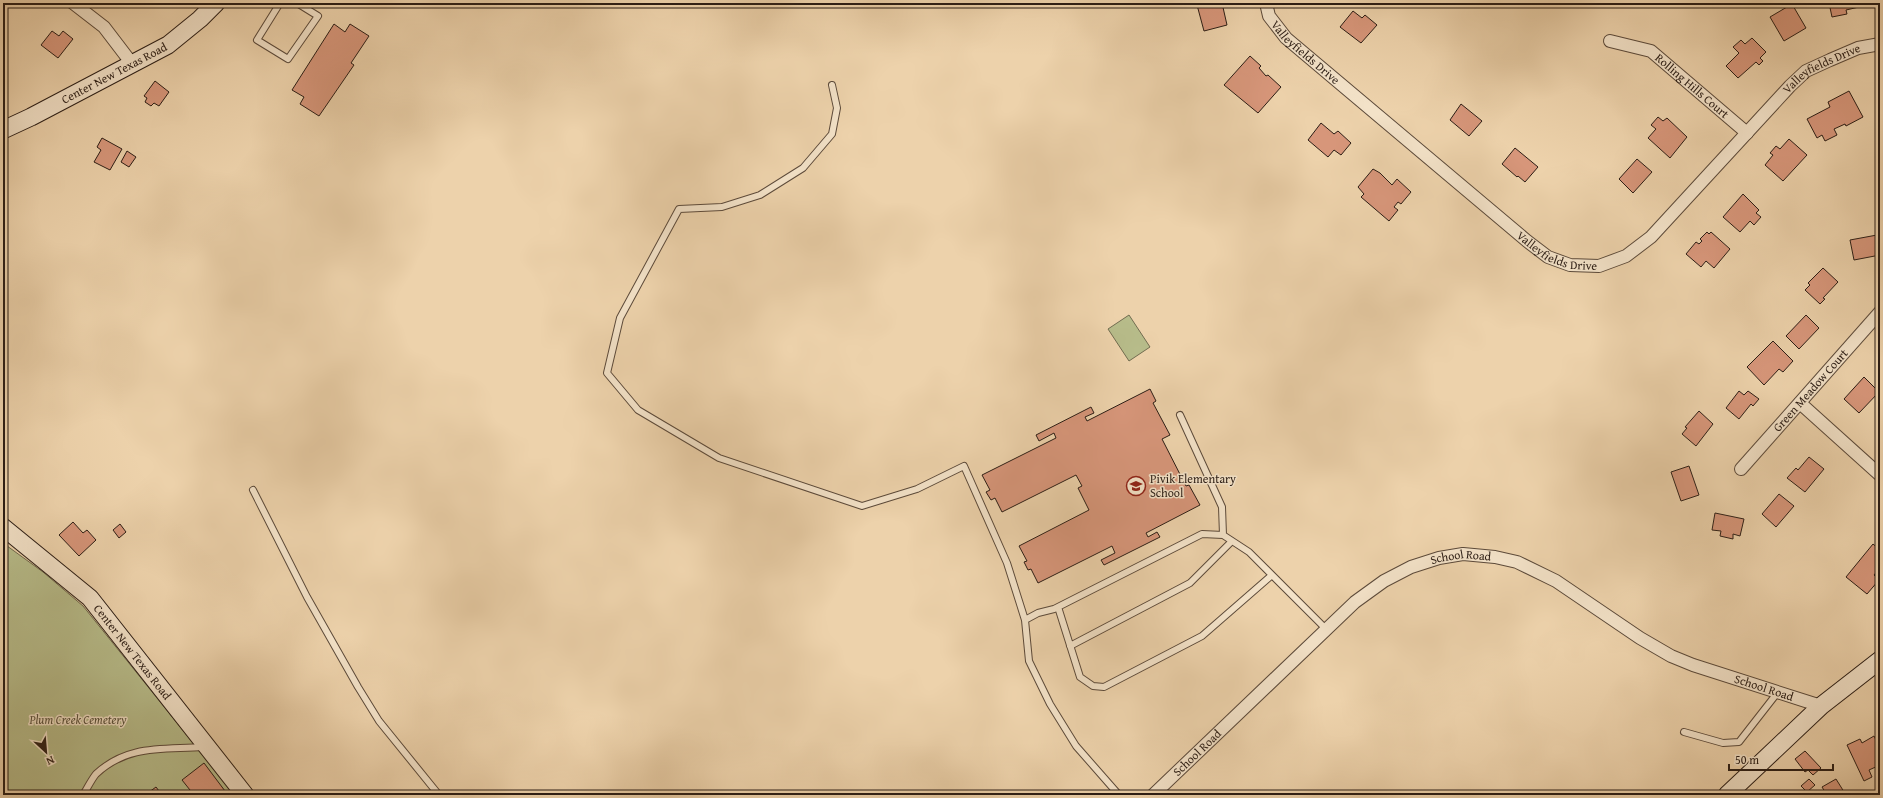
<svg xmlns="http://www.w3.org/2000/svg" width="1883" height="798" viewBox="0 0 1883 798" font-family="'Gentium Book Plus',serif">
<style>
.green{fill:#b7bc8a;stroke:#716c50}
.building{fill:#d7967a;stroke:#2b1d15}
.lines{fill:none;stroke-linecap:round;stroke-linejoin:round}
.lane-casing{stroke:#5c4a3a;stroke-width:8}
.street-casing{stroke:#5c4a3a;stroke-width:14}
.secondary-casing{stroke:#2b1d15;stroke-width:19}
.lane{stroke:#f3e2c8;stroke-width:6}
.street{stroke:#f3e2c8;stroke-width:12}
.secondary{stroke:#f3e2c8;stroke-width:17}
.labels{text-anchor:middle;stroke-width:3;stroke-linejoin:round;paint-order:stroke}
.street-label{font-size:12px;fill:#2b1d15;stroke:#f3e2c8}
.poi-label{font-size:12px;fill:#2b1d15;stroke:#f3e2c8;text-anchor:start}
.park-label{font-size:12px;font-style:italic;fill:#554d38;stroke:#f3e2c8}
</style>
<rect width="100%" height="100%" fill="#edd2ab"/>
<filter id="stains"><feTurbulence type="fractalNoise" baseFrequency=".005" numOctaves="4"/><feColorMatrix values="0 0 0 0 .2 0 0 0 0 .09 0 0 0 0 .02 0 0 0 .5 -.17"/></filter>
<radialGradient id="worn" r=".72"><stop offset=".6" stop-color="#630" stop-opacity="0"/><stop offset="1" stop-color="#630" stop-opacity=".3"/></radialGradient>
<!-- green -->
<path class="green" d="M1129,315L1150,347L1129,361L1108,329Z
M3,543L43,572L83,606L235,795H3Z"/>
<!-- building -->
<path class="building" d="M1205,3H1222L1227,25L1204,31L1197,5Z
M1829,3H1872V4L1846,10L1847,14L1832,17Z
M1792,4L1806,28L1784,41L1770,17Z
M1353,11L1362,18L1365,15L1377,25L1361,43L1340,27Z
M334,24L345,32L350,24L369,36L351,63L354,65L319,116L300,104L304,97L292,90Z
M52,31L59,36L63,31L73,39L58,58L41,45Z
M1752,38L1766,52L1760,58L1763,61L1759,65L1756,62L1738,78L1726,66L1739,53L1733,47L1741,40L1745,44Z
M1250,56L1261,66L1259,68L1266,76L1268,75L1281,87L1258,113L1224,85Z
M155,81L169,92L159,106L154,103L151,106L145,102L147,98L144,96Z
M1849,91L1863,117L1846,126L1845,124L1834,129L1837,135L1825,141L1822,135L1817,138L1807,119L1830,107L1828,102Z
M1461,104L1482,121L1469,136L1450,120Z
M1658,117L1663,121L1667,118L1687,137L1670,158L1648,138L1656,129L1651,125Z
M1321,123L1334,134L1338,131L1351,143L1341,155L1334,150L1328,157L1308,140Z
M102,138L122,149L110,170L94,162L101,150L97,147Z
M1789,139L1807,155L1783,181L1765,165L1773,155L1770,153L1776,146L1780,149Z
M1515,148L1538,167L1525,182L1518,176L1517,177L1502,164Z
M127,151L136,157L129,167L121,162Z
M1637,159L1652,172L1633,193L1619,179Z
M1373,169L1380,173L1392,185L1397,179L1411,192L1401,204L1398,202L1394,207L1398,210L1389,221L1361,197L1364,194L1358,187Z
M1743,194L1759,210L1756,213L1761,217L1754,225L1750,221L1740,232L1723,217Z
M1707,232L1709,234L1711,232L1730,249L1714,268L1706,261L1701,267L1686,254L1696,242L1699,244L1702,241L1700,239Z
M1877,235L1880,255L1854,260L1850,240Z
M1823,268L1838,282L1823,298L1825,299L1820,304L1805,290L1810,285L1808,283Z
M1806,315L1819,328L1799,349L1786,336Z
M1773,341L1793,361L1783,372L1779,369L1764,385L1747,367Z
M1864,377L1879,392L1859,413L1844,399Z
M1150,389L1156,401L1153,403L1170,435L1162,439L1186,486L1189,485L1200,505L1146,533L1148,537L1157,532L1160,537L1104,565L1101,560L1115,553L1112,546L1038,583L1031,569L1028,570L1024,562L1027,561L1019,546L1089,510L1078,488L1082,486L1076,475L1002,512L995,498L991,500L986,492L990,490L982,475L1056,438L1054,433L1039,441L1036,435L1091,407L1094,413L1085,417L1087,421Z
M1739,391L1744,395L1748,391L1759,399L1753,406L1751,404L1739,419L1726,408Z
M1699,411L1713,424L1696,446L1682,434L1687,428L1685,427Z
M1809,457L1824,469L1805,492L1787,478L1796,468L1798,470Z
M1689,466L1699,495L1681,501L1671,472Z
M1779,494L1794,506L1776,527L1762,514Z
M1715,513L1744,519L1740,536L1733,534V539L1720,536L1721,531L1712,530Z
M73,522L83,533L87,530L96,540L79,556L59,535Z
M120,524L126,532L119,538L113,530Z
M1873,544L1880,550V568L1874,575L1879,580L1867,594L1846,577Z
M1874,736L1880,748V765L1869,770L1872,777L1864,781L1847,745L1860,739L1862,743Z
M1805,751L1821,768L1813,775L1808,770L1805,772L1795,759Z
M204,763L228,795H194L182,780Z
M1809,779L1815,785L1807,792L1801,786Z
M1836,779L1846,795H1827L1822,787Z
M156,787L162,795H145Z"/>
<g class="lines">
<!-- lane casing -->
<g class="lane-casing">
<path id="lane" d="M280,3L257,40L288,59L318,16L297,3
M832,85L837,108L832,134L803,168L760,195L722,207L679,209L620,318L607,373L638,410L719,458L862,506L917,489L964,466L1007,563L1025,620
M1180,415L1222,507L1223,535
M253,490L307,597L358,687L379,721L439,795
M1058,607L1080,677L1093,686L1104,687L1202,636L1272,575
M1070,646L1190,583L1232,541
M1684,732L1723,743L1739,742L1778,692
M83,795C87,789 91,780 96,774C128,744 164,750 203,747
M1119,795L1076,746L1050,704L1029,661L1025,620L1038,613L1054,609L1202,534L1223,535L1249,552L1326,629"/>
</g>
<!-- street casing -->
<g class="street-casing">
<g id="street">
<path d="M73,3L104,27L133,65"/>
<path id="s1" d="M1266,3L1269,16L1286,38L1527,241L1548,257L1570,265L1599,266L1626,256L1651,237L1790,86L1806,71L1830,60L1858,48L1880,44"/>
<path id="s2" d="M1610,41L1651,51L1747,133"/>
<path d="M1800,403L1880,475"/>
<path id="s3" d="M1741,469L1880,312"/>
<path id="s4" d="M1153,795L1355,602L1384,581L1411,567L1439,558L1463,554L1495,557L1517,562L1556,581L1640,638L1671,656L1693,665L1821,706"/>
</g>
</g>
<!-- secondary casing -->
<g class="secondary-casing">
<g id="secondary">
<path id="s5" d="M3,130L31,117L168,45L200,19L216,3"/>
<path id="s6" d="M3,527L90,598L245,795"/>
<path d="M1727,795L1821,706L1880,660"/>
</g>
</g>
<!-- lane -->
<use href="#lane" class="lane"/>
<!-- street -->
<use href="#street" class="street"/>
<!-- secondary -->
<use href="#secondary" class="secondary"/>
</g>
<!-- icons -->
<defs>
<g id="school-ring" transform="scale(1)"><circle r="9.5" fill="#f3e2c8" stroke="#8f2418" stroke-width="1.5"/><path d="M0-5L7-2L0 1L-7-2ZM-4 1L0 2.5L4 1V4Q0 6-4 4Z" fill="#8f2418"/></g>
</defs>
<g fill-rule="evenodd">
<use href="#school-ring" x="1136" y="486"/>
</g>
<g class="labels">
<!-- street labels -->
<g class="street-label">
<text dy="4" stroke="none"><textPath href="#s1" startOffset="65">Valleyfields Drive</textPath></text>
<text dy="4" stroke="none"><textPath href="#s1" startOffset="737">Valleyfields Drive</textPath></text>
<text dy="4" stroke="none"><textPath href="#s5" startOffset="125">Center New Texas Road</textPath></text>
<text dy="4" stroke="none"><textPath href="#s2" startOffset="96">Rolling Hills Court</textPath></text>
<text dy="4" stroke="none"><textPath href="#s1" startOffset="389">Valleyfields Drive</textPath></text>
<text dy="4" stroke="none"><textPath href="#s3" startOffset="105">Green Meadow Court</textPath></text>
<text dy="4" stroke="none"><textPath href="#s4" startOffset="397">School Road</textPath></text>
<text dy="4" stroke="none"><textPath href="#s6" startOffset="181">Center New Texas Road</textPath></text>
<text dy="4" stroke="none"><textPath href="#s4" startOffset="733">School Road</textPath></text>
<text dy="4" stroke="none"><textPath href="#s4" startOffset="61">School Road</textPath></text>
</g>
<!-- poi labels -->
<g class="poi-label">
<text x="1150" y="483">Pivik Elementary<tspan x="1150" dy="14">School</tspan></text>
</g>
<!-- park labels -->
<g class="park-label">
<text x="78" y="724">Plum Creek Cemetery</text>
</g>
</g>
<!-- margin -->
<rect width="1883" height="798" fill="none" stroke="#edd2ab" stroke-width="16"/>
<rect x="4" y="4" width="1875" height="790" fill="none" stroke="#2b1d15" stroke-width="2"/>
<rect x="8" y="8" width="1867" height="782" fill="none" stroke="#2b1d15"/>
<!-- north arrow -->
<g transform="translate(46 752) rotate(154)" stroke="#f3e2c8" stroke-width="3" paint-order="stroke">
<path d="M0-3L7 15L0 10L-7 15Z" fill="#2b1d15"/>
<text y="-6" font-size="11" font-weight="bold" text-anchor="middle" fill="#2b1d15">N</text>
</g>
<!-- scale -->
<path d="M1729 764v6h104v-6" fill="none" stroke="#2b1d15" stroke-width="2"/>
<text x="1735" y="764" font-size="12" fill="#2b1d15" stroke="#f3e2c8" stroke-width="3" paint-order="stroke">50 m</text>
<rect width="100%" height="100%" filter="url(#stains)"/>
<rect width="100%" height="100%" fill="url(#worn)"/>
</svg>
